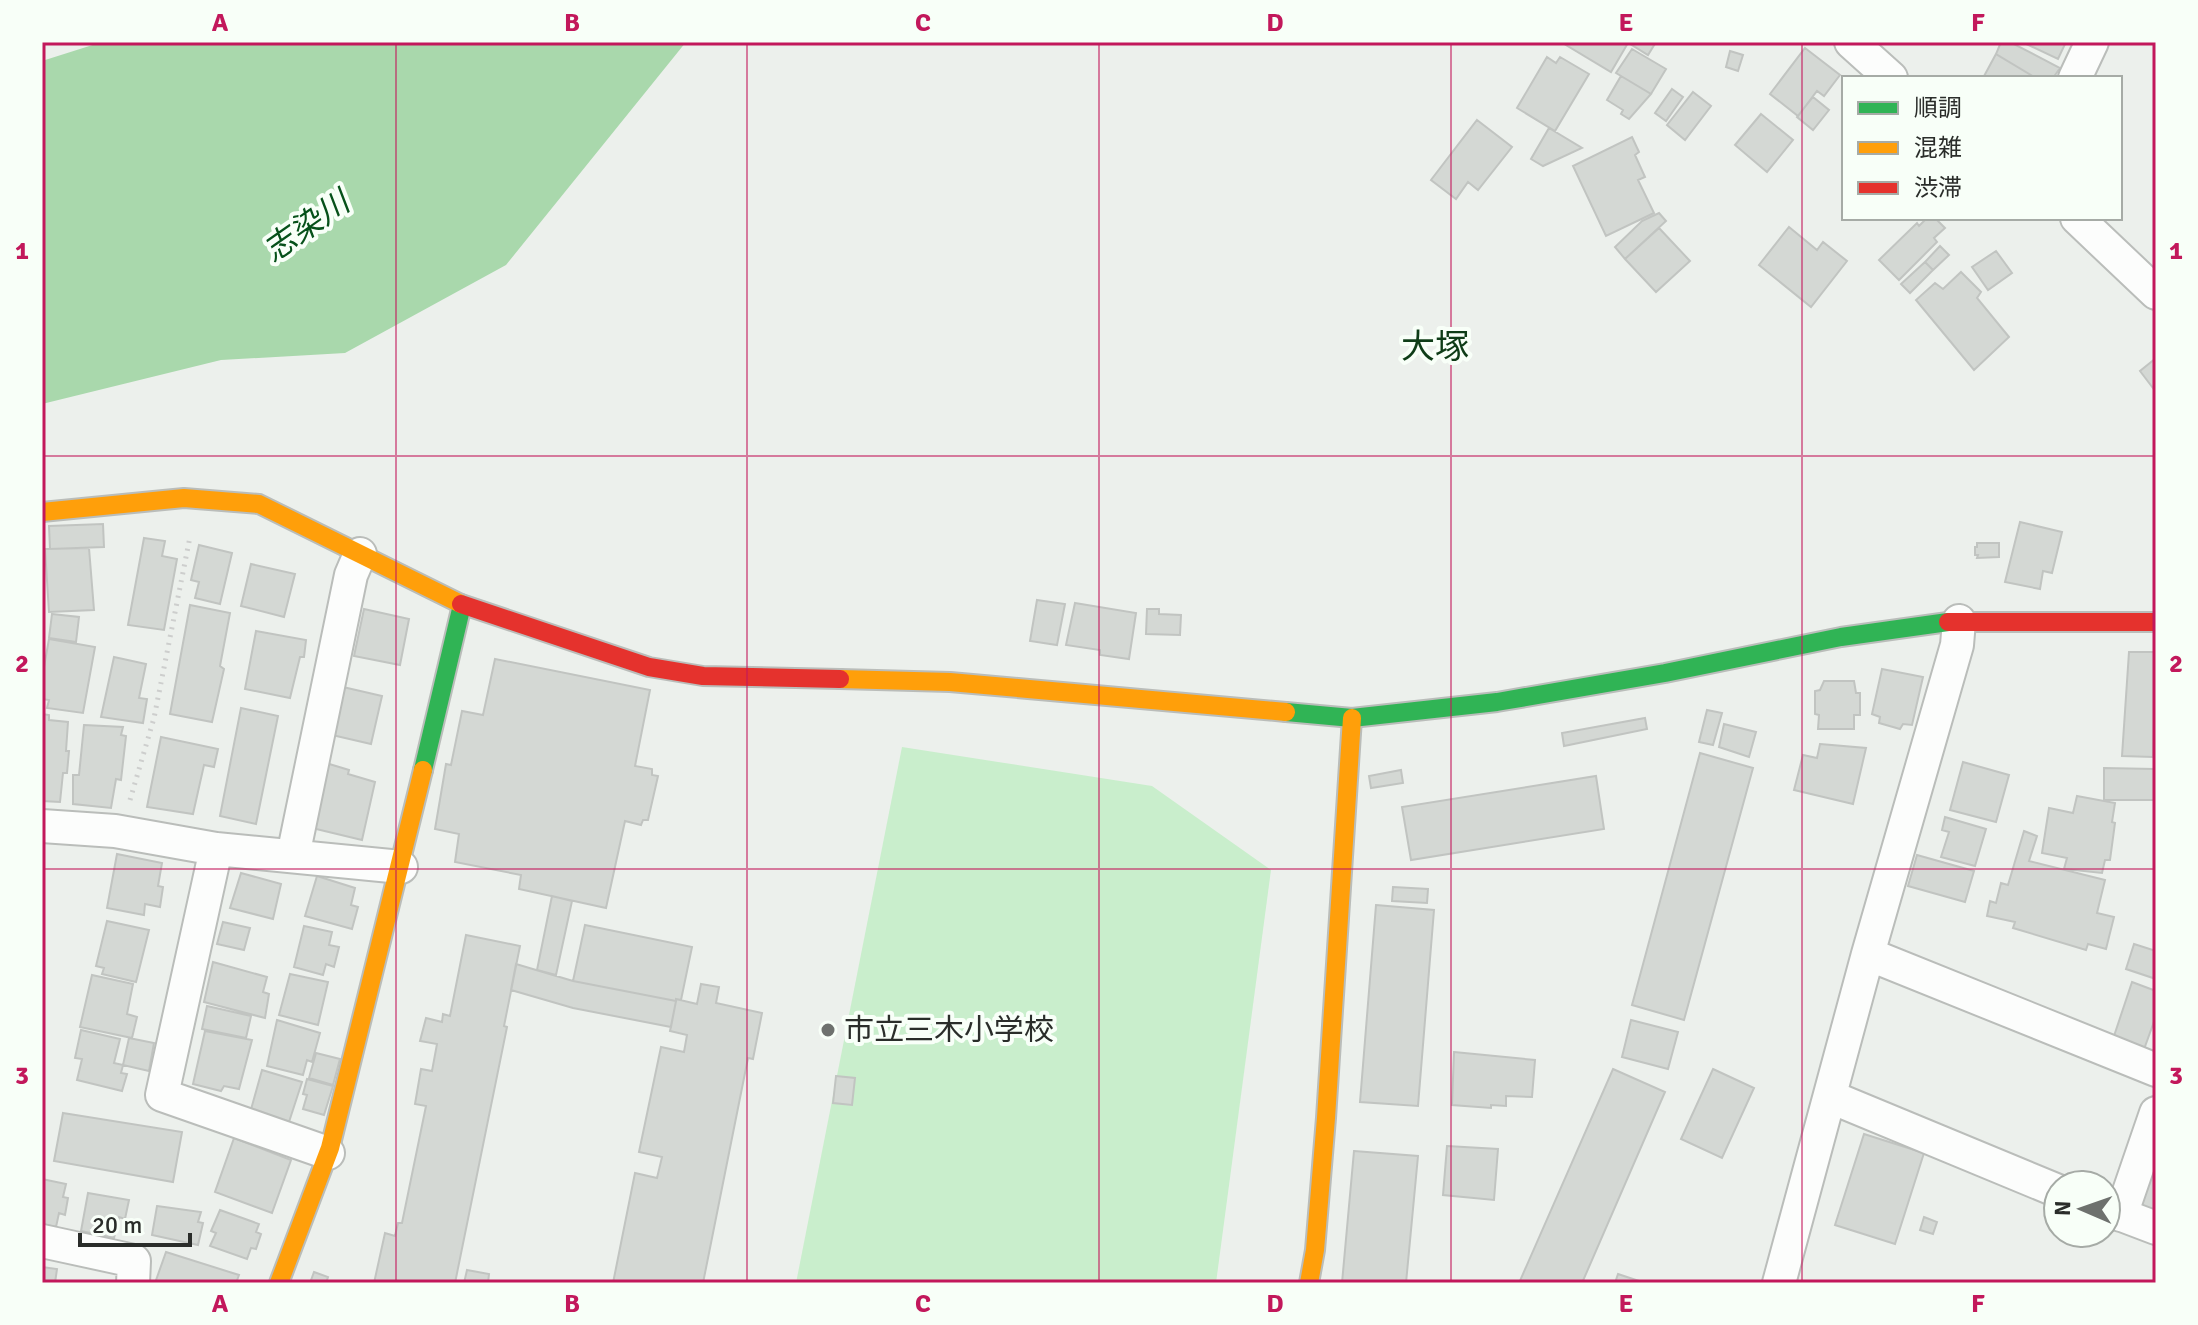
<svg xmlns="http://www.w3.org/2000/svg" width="2198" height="1325" viewBox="0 0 2198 1325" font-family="Signika,'Noto Sans JP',sans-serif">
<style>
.green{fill:#c9eecc}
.water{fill:#a9d8ac}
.building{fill:#d4d8d4;stroke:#c1c4c1;stroke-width:2}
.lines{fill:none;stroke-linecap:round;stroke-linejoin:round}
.street-casing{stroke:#babdba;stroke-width:36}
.fast-casing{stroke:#babdba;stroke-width:22}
.slow-casing{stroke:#babdba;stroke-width:22}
.jam-casing{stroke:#babdba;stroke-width:22}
.path{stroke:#cdcecd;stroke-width:5;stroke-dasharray:2 6;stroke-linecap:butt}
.street{stroke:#fcfdfc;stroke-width:32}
.fast{stroke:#30b455;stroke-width:18}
.slow{stroke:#ff9f0a;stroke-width:18}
.jam{stroke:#e5322d;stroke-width:18}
.grid{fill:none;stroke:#c2185b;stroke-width:2;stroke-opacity:0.55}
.poi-dot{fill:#6e716e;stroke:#f8fff8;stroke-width:3}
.labels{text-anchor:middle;stroke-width:8;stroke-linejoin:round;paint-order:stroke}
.poi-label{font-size:30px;fill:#2a2d2a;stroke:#f8fff8;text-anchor:start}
.water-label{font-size:32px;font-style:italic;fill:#06511a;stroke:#f8fff8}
.quarter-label{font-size:34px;fill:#0e3c17;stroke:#f8fff8}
.neatline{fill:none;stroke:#c2185b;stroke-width:3}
.grid-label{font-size:26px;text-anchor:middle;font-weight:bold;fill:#c2185b}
</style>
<rect width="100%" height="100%" fill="#ecf0ec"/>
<!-- green -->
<path class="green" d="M902,747L1152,786L1271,870L1216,1283H796Z"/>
<!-- water -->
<path class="water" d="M102,42H686L506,265L345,353L221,360L42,404V61Z"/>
<!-- building -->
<path class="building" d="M1561,42H1627L1628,43L1611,72Z
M1627,42H1656L1648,55Z
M2001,42H2010L2060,68L2053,78H2036L1996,54Z
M2022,42H2066L2058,59Z
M1805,48L1840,75L1824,96L1817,91L1798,116L1770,94Z
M1632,49L1666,69L1651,94L1616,73Z
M1730,51L1743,55L1738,71L1726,67Z
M1996,54L2036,78H1983Z
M1547,57L1556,63L1560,57L1589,74L1555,131L1517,108Z
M1621,76L1651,94L1629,119L1621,114L1623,110L1607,100Z
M1672,89L1683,97L1666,121L1655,113Z
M1693,92L1711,106L1685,140L1667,125Z
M1813,97L1829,110L1813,130L1797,117Z
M1761,114L1793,140L1767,172L1735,145Z
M1477,120L1512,147L1478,190L1468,182L1456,199L1431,180Z
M1549,128L1582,148L1543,166L1531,159Z
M1632,137L1639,152L1635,155L1645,177L1638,180L1654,213L1606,236L1573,166Z
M1659,213L1666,221L1625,259L1615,247L1642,221Z
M1927,218H1935L1945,228L1934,238L1937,242L1899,280L1879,260L1917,223L1919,226Z
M1789,227L1817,250L1823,242L1847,261L1811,307L1759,265Z
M1659,228L1690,261L1656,292L1625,259Z
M1940,246L1949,255L1933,270L1925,262Z
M1996,251L2012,273L1988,290L1972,267Z
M1925,262L1933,270L1910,293L1901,284Z
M1961,272L1981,292L1977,298L2009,337L1974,370L1916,300L1935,283L1943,289Z
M2156,358V392L2140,371Z
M2020,522L2062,532L2052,573L2043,571L2040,589L2005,582Z
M103,524L104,547L50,549L49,526Z
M144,538L165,541L162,556L177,559L164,630L128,625Z
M1977,543H1999V557L1977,558L1978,555H1975V547H1977Z
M199,545L232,553L220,604L195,598L199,582L191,580Z
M89,548L94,610L49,612L45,549Z
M251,564L295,574L284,617L241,606Z
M1037,600L1065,604L1057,645L1030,641Z
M1075,603L1136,613L1129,659L1100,655V650L1066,645Z
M190,605L230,613L220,666L224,669L212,722L170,714Z
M364,609L409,619L400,665L354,656Z
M1147,609H1159V614L1181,615L1180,635L1146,634Z
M52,614L79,617L76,642L49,638Z
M256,631L306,640L304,657H300L290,698L245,689Z
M49,639L95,647L83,713L47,708L49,700L42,699V678Z
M2129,652H2156L2153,757L2122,756Z
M114,657L146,664L139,698L147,699L143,723L101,717Z
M495,659L650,690L635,766L652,769V775L658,776L648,820H643L641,825L625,821L606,908L519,889L521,875L455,862L459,834L435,829L446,764L451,765L462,711L483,715Z
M1882,669L1923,677L1912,725L1903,724L1900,729L1879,723L1880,717L1872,714Z
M1824,681H1854L1856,693H1860V715H1854V729H1818L1819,715L1815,714V691L1820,690Z
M343,687L382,696L371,744L332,735Z
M241,708L278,716L256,824L220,816Z
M1707,710L1722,713L1713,745L1699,742Z
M42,714L49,715V720L68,722L66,751H69L67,773H63L60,802L42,801Z
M1645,718L1647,729L1564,746L1562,733Z
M1724,724L1756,732L1749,757L1719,747Z
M84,725L123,727L121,735L126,736L121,780L116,779L111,808L73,804V775H79Z
M161,737L218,749L214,767L204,765L193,814L147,807Z
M1820,744L1866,748L1853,804L1794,790L1803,755L1817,758Z
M1700,753L1753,768L1684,1020L1632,1005Z
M1963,762L2009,775L1996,822L1950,810Z
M326,763L349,770L348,774L375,782L362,840L312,828Z
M2104,768L2154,769V800H2104Z
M1401,770L1403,783L1371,788L1369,776Z
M1596,776L1604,829L1411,860L1402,807Z
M2077,796L2115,803L2112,822L2115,823L2110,860H2105L2102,873L2064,869L2067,858L2042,853L2049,808L2073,813Z
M1945,817L1986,829L1975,866L1941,857L1949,832L1942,830Z
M2024,831L2037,836L2029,861L2105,880L2097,913L2114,917L2106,949L2088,944L2086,950L2013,928L2015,922L1987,916L1990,901L1996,903L2001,883L2008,885Z
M117,854L162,863L158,886L163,887L160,907L145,904L144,915L107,908Z
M1917,855L1974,871L1965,902L1908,886Z
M241,873L281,884L273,919L230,908Z
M317,876L355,888L351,905L358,907L352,929L305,916Z
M1393,887L1428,889L1427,903L1392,901Z
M552,896L572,901L556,975L537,970Z
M1376,905L1434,910L1418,1106L1360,1102Z
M107,921L149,930L136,982L102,974L104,968L96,966Z
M223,922L250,928L244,950L217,944Z
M585,925L692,947L681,1000L676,999V1001L573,981Z
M304,926L332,932L329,945L339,947L334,967L326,964L323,975L294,967Z
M466,935L520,946L504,1026L507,1027L455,1283H374L385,1233L395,1236L398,1223H402L426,1106L415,1104L421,1069L432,1071L437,1044L420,1041L426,1018L442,1022L443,1014L450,1016Z
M2134,944L2156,951V979L2126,969Z
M213,962L267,977L263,992L269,994L265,1018L204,1002Z
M516,964L573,981L676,1001L671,1027L573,1008L511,990Z
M290,974L328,982L318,1025L279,1015Z
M92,975L133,984L127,1014L137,1017L132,1038L80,1027Z
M2132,982L2156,991V1016L2143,1052L2112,1042Z
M701,984L719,987L716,1003L762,1013L753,1059L748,1058L703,1283H613L635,1173L657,1178L662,1157L639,1152L661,1047L684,1052L687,1035L670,1031L676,1001V999L697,1004Z
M207,1006L251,1016L246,1038L202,1029Z
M277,1020L320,1033L312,1062L307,1060L303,1075L267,1066Z
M1631,1020L1678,1032L1668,1069L1622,1057Z
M81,1030L120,1039L114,1063L123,1065L121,1073L127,1074L122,1091L77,1080L82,1059L75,1058Z
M205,1031L252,1040L239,1089L224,1086L221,1091L193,1084Z
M129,1038L154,1043L149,1071L123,1065Z
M1454,1052L1535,1060L1532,1097L1506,1096V1106L1491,1105V1108L1452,1105Z
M316,1053L340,1059L333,1085L309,1078Z
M1613,1069L1665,1092L1582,1283H1519Z
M1713,1069L1754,1088L1722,1158L1681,1139Z
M262,1070L302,1082L288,1125L250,1113Z
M836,1076L855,1078L852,1105L833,1103Z
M307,1079L333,1086L324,1115L303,1109L307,1095L303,1094Z
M63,1113L182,1132L173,1182L54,1161Z
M1864,1134L1924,1153L1895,1244L1835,1225Z
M234,1138L291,1160L272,1213L215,1192Z
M1447,1146L1498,1149L1494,1200L1443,1195Z
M1354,1151L1418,1156L1406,1283H1342Z
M2142,1163L2156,1167V1218L2127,1208Z
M42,1179L66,1184L63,1197L68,1198L65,1215L59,1213L56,1227L42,1224Z
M88,1193L129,1200L125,1219L119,1217L114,1238L81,1231Z
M157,1206L201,1212L198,1222L203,1223L198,1245L152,1235Z
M220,1210L259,1224L256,1232L261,1234L256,1249L251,1248L247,1259L210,1246L216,1233L211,1231Z
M1924,1217L1937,1222L1933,1234L1920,1230Z
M166,1252L239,1275L236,1283H155Z
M42,1267L57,1269L55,1283H42Z
M467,1270L489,1274L488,1283H464Z
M314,1272L328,1277L326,1283H310Z
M1618,1274L1645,1283H1615Z"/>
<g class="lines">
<!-- street casing -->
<g class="street-casing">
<path id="street" d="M1851,42L1891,78
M2075,78L2092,42
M2077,218L2156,293
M42,826L115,831L216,849L401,867
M216,849L162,1095L328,1153
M293,856L351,575L360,554
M1868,954L2156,1070
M1831,1097L2058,1191
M2106,1209L2156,1228
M2121,1215L2156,1113
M42,1241L134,1261L133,1283
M1779,1283L1868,954L1957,645L1959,621"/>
</g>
<!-- fast casing -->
<g class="fast-casing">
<path id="fast" d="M1286,712L1352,718L1497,702L1665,673L1841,637L1948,622
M423,770L462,605"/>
</g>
<!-- slow casing -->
<g class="slow-casing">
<path id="slow" d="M42,512L184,498L259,504L461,604
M840,679L950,682L1286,712
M279,1283L330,1148L423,770
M1309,1283L1315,1250L1326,1118L1352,718"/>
</g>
<!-- jam casing -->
<g class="jam-casing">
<path id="jam" d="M461,604L649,667L703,676L840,679
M1948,622H2156"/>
</g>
<!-- path -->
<path class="path" d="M130,800L154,718L190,537"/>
<!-- street -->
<use href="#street" class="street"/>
<!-- fast -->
<use href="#fast" class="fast"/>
<!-- slow -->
<use href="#slow" class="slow"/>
<!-- jam -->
<use href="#jam" class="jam"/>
</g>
<!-- grid -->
<path class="grid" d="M396,42V1283M747,42V1283M1099,42V1283M1451,42V1283M1802,42V1283M42,456H2156M42,869H2156"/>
<!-- markers -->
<circle class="poi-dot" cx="828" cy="1030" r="8"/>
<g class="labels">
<!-- poi labels -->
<g class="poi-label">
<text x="844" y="1040">市立三木小学校</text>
</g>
<!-- water labels -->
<g class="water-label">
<text transform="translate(306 226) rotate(-35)" y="11">志染川</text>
</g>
<!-- quarter labels -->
<g class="quarter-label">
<text x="1435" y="358">大塚</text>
</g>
</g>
<!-- border -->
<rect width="2198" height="1325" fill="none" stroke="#f8fff8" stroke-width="88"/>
<!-- legend -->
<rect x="1842" y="76" width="280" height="144" fill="#f8fff8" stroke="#a6aba6" stroke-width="2"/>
<rect x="1858" y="102" width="40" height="12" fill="#30b455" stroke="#a6aba6" stroke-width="2"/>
<text x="1914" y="116" font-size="24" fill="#2a2d2a">順調</text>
<rect x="1858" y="142" width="40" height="12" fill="#ff9f0a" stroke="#a6aba6" stroke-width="2"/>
<text x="1914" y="156" font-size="24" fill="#2a2d2a">混雑</text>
<rect x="1858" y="182" width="40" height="12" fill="#e5322d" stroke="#a6aba6" stroke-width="2"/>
<text x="1914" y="196" font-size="24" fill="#2a2d2a">渋滞</text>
<!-- north arrow -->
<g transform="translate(2082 1209) rotate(272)"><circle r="38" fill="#f8fff8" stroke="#a6aba6" stroke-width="2"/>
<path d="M0-6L14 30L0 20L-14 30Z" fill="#6e716e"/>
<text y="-12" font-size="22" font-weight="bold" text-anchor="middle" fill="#2a2d2a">N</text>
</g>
<!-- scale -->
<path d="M80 1233v12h110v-12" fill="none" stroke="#2a2d2a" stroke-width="4"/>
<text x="92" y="1233" font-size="24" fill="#2a2d2a" stroke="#f8fff8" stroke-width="6" paint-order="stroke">20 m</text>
<rect x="44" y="44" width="2110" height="1237" class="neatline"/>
<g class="grid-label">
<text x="220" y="31">A</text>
<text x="572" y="31">B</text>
<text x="923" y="31">C</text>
<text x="1275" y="31">D</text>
<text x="1626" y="31">E</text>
<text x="1978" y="31">F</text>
<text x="22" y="259">1</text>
<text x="2176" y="259">1</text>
<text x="22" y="672">2</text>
<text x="2176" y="672">2</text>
<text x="22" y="1084">3</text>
<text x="2176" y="1084">3</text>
<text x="220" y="1312">A</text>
<text x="572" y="1312">B</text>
<text x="923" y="1312">C</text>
<text x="1275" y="1312">D</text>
<text x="1626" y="1312">E</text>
<text x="1978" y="1312">F</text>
</g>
</svg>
